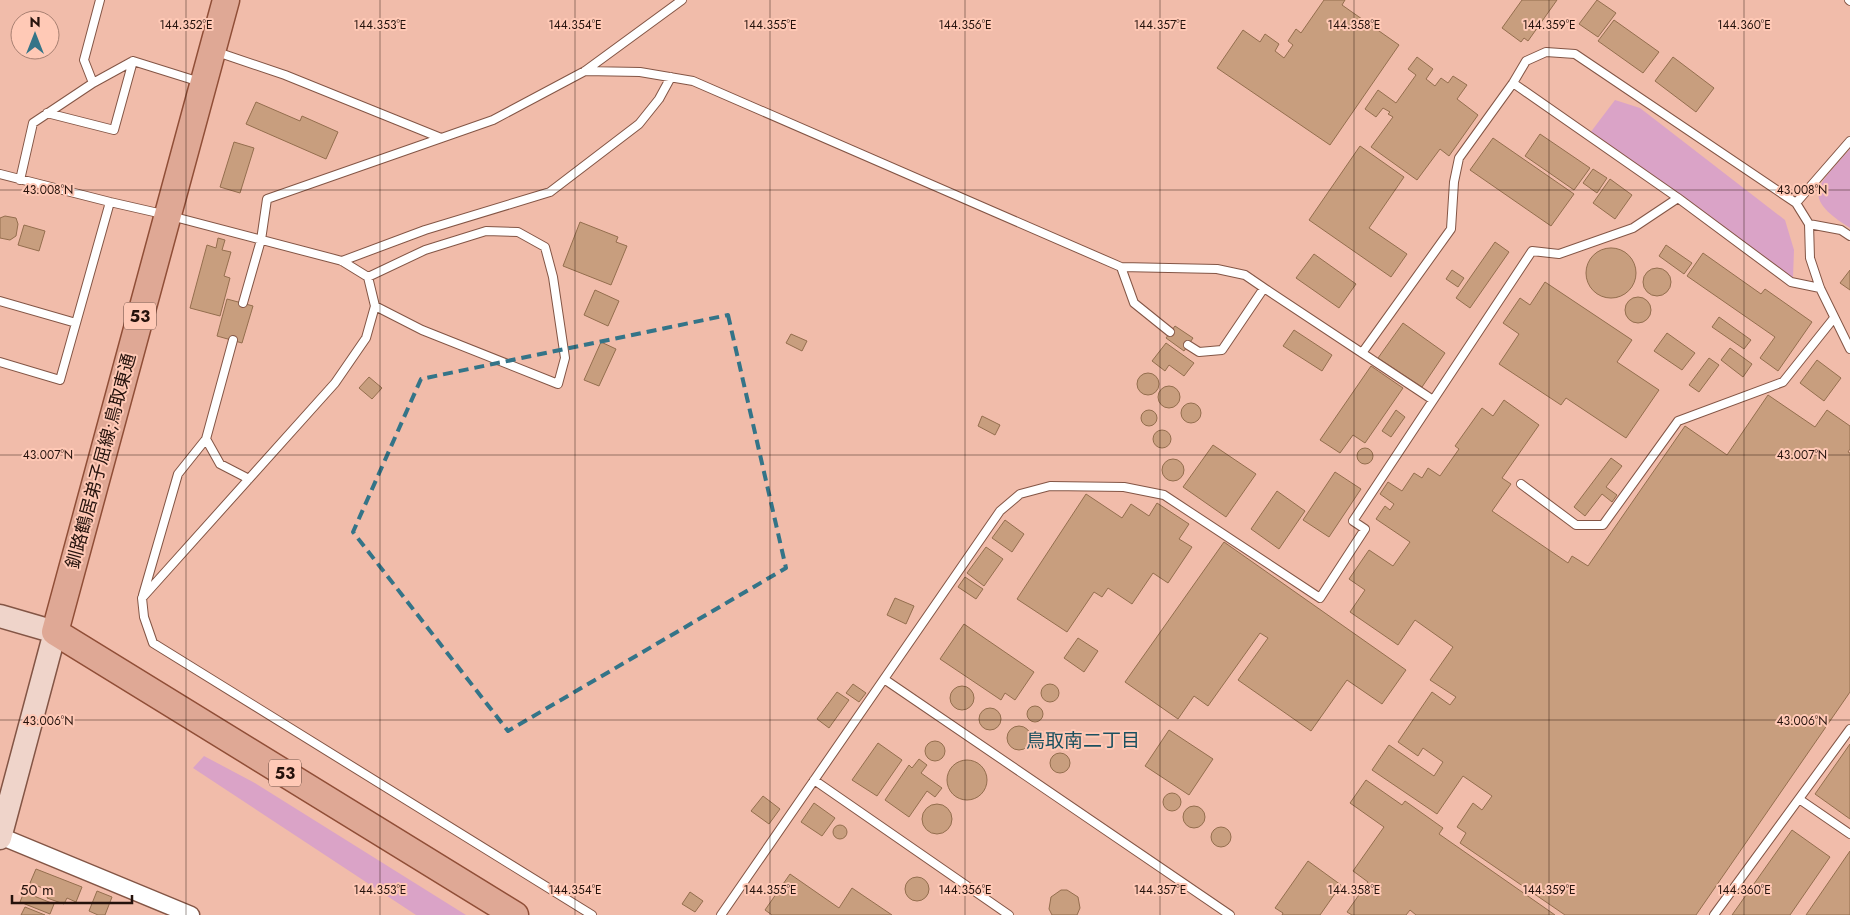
<svg xmlns="http://www.w3.org/2000/svg" width="1850" height="915" viewBox="0 0 1850 915" font-family="Jost,'Noto Sans JP',sans-serif">
<style>
.green{fill:#daa3c7}
.building{fill:#c89e7e;stroke:#946e4e}
.lines{fill:none;stroke-linecap:round;stroke-linejoin:round}
.lane-casing{stroke:#835545;stroke-width:10}
.street-casing{stroke:#835545;stroke-width:19}
.secondary-casing{stroke:#835545;stroke-width:25}
.primary-casing{stroke:#904e37;stroke-width:29}
.lane{stroke:#fff;stroke-width:8}
.street{stroke:#fff;stroke-width:16}
.secondary{stroke:#efd4ca;stroke-width:22}
.primary{stroke:#dfa895;stroke-width:26}
.marked{fill:none;stroke:#347488;stroke-width:4;stroke-dasharray:10 6;stroke-linejoin:round}
.ticks{fill:none;stroke:#25120c;stroke-width:1;stroke-opacity:0.45}
.labels{text-anchor:middle;stroke-width:4;stroke-linejoin:round;paint-order:stroke}
.shield{fill:#ffc9b6;stroke:#66493f;stroke-width:1}
.shield-label{font-size:16px;font-weight:bold;fill:#25120c}
.street-label{font-size:18px;fill:#25120c;stroke:#ffc9b6}
.neighbourhood-label{font-size:19px;fill:#1b505f;stroke:#ffc9b6}
.ticks-label{font-size:12px;text-anchor:middle;fill:#25120c;stroke:#ffc9b6;stroke-width:4;stroke-linejoin:round;paint-order:stroke}
</style>
<rect width="100%" height="100%" fill="#f1bcaa"/>
<!-- green -->
<path class="green" d="M1615,100L1640,108L1785,220L1794,250L1793,278L1780,271L1590,133Z
M1850,149V228C1799,196 1818,186 1850,149Z
M204,756L253,782L466,915H416L193,768Z"/>
<!-- building -->
<path class="building" d="M1324,0H1345L1342,5L1399,45L1330,145L1217,68L1243,30L1260,42L1265,34L1279,44L1275,51L1284,58L1293,45L1288,41L1296,29L1301,33Z
M1522,0H1557L1528,41L1524,38L1521,42L1502,28Z
M1597,0L1616,13L1598,37L1579,24Z
M1614,20L1659,52L1643,73L1598,41Z
M1417,57L1433,69L1426,79L1435,86L1441,78L1448,83L1453,76L1467,85L1457,99L1478,115L1449,156L1440,149L1417,180L1371,147L1393,117L1388,114L1390,112L1383,108L1376,117L1365,109L1378,90L1396,103L1416,75L1408,69Z
M1673,57L1714,88L1696,112L1655,81Z
M256,102L300,121L302,116L338,132L326,159L246,124Z
M1540,134L1590,168L1574,190L1525,156Z
M1493,138L1574,194L1551,226L1470,170Z
M234,142L254,148L240,193L220,187Z
M1360,146L1404,177L1369,228L1407,254L1391,277L1309,220Z
M1593,169L1607,178L1597,193L1583,183Z
M1610,179L1632,195L1615,219L1593,203Z
M5,216L16,218L18,224L16,236L10,240L0,238V218Z
M580,222L618,237L616,242L627,246L611,285L563,266Z
M24,225L45,231L39,251L18,245Z
M218,238L225,240L222,250L231,252L224,276L230,278L220,316L190,308L207,245L216,248Z
M1495,242L1509,252L1470,308L1456,298Z
M1666,245L1692,263L1684,274L1659,256Z
M1586 273a25 25 0 1 1 50 0a25 25 0 1 1-50 0Z
M1703,253L1761,294L1765,289L1812,322L1778,371L1760,358L1775,337L1687,276Z
M1314,254L1356,284L1339,308L1296,278Z
M1643 282a14 14 0 1 1 28 0a14 14 0 1 1-28 0Z
M1452,270L1464,278L1458,287L1446,279Z
M1850,270V290L1840,283Z
M1545,282L1632,340L1617,362L1659,390L1626,438L1566,398L1561,405L1499,364L1519,334L1503,323L1520,298L1530,305Z
M595,290L619,301L608,326L584,315Z
M1625 310a13 13 0 1 1 26 0a13 13 0 1 1-26 0Z
M227,299L253,306L242,343L217,336Z
M1719,317L1751,340L1744,349L1712,327Z
M1403,323L1445,353L1422,387L1378,358Z
M1175,326L1193,338L1184,351L1166,338Z
M1294,330L1332,355L1322,371L1283,346Z
M1667,333L1695,353L1682,370L1654,351Z
M791,334L807,341L802,351L786,343Z
M601,342L616,349L599,386L584,380Z
M1166,343L1194,363L1184,376L1169,365L1165,371L1152,361Z
M1730,348L1752,364L1743,377L1721,360Z
M1709,358L1719,365L1699,392L1689,385Z
M1817,360L1841,378L1824,401L1800,383Z
M1371,366L1403,388L1365,443L1353,435L1340,453L1320,440Z
M1137 384a11 11 0 1 1 22 0a11 11 0 1 1-22 0Z
M369,377L382,388L372,399L359,388Z
M1158 397a11 11 0 1 1 22 0a11 11 0 1 1-22 0Z
M1768,395L1815,427L1827,410L1850,426V449L1848,452L1850,453V692L1696,915H1565L1460,843L1466,833L1457,827L1473,803L1482,810L1492,796L1463,776L1437,814L1372,770L1389,745L1434,776L1443,762L1423,748L1418,756L1398,742L1432,692L1450,705L1456,697L1430,680L1453,647L1415,620L1398,645L1350,612L1365,590L1349,579L1369,550L1393,566L1410,542L1376,519L1385,506L1390,510L1394,504L1380,494L1388,482L1402,491L1414,473L1422,478L1428,468L1440,476L1459,449L1455,446L1482,408L1493,416L1504,400L1539,425L1502,478L1511,484L1492,511L1568,563L1572,556L1588,566L1685,426L1727,455Z
M1181 413a10 10 0 1 1 20 0a10 10 0 1 1-20 0Z
M1141 418a8 8 0 1 1 16 0a8 8 0 1 1-16 0Z
M1396,410L1405,417L1391,437L1382,431Z
M982,416L1000,425L995,435L978,426Z
M1153 439a9 9 0 1 1 18 0a9 9 0 1 1-18 0Z
M1213,445L1256,474L1226,517L1183,487Z
M1357 456a8 8 0 1 1 16 0a8 8 0 1 1-16 0Z
M1611,458L1622,466L1606,487L1617,495L1612,502L1602,494L1585,516L1574,507Z
M1162 470a11 11 0 1 1 22 0a11 11 0 1 1-22 0Z
M1335,472L1361,489L1329,537L1303,520Z
M1277,491L1305,511L1279,549L1251,529Z
M1086,494L1122,518L1131,504L1149,516L1157,503L1189,524L1179,539L1192,547L1168,583L1153,573L1132,604L1108,588L1102,597L1094,592L1067,632L1017,599Z
M1005,520L1024,534L1012,552L992,538Z
M1224,542L1406,670L1382,704L1347,680L1311,731L1238,680L1268,638L1260,633L1208,706L1194,696L1178,719L1125,682Z
M986,547L1003,559L984,586L967,573Z
M965,577L983,589L976,599L958,587Z
M895,598L914,606L906,624L887,615Z
M964,624L1034,672L1015,700L1005,693L1001,700L940,659Z
M1078,638L1098,651L1084,672L1064,658Z
M853,684L866,693L859,702L846,693Z
M1041 693a9 9 0 1 1 18 0a9 9 0 1 1-18 0Z
M950 698a12 12 0 1 1 24 0a12 12 0 1 1-24 0Z
M837,692L849,700L829,728L817,719Z
M1027 714a8 8 0 1 1 16 0a8 8 0 1 1-16 0Z
M979 719a11 11 0 1 1 22 0a11 11 0 1 1-22 0Z
M1007 738a12 12 0 1 1 24 0a12 12 0 1 1-24 0Z
M1169,730L1213,759L1189,795L1145,766Z
M925 751a10 10 0 1 1 20 0a10 10 0 1 1-20 0Z
M878,743L902,760L877,796L852,780Z
M1850,744V819L1815,794Z
M1050 763a10 10 0 1 1 20 0a10 10 0 1 1-20 0Z
M919,759L927,765L921,773L942,788L935,797L927,791L909,817L885,800L909,765L912,768Z
M947 780a20 20 0 1 1 40 0a20 20 0 1 1-40 0Z
M1366,780L1402,805L1405,801L1443,828L1439,834L1555,915H1416L1410,910L1406,915H1352L1347,912L1368,882L1353,871L1384,827L1350,803Z
M1163 802a9 9 0 1 1 18 0a9 9 0 1 1-18 0Z
M763,796L780,809L769,824L751,811Z
M814,803L835,818L822,836L801,822Z
M922 819a15 15 0 1 1 30 0a15 15 0 1 1-30 0Z
M1183 817a11 11 0 1 1 22 0a11 11 0 1 1-22 0Z
M833 832a7 7 0 1 1 14 0a7 7 0 1 1-14 0Z
M1211 837a10 10 0 1 1 20 0a10 10 0 1 1-20 0Z
M1792,830L1830,857L1790,915H1732Z
M1850,851V915H1806Z
M1308,861L1341,885L1320,915H1282L1283,913L1275,908Z
M36,869L82,887L76,902L67,898L64,904L47,898L50,891L30,883Z
M790,874L839,908L852,888L892,915H772L765,910Z
M905 889a12 12 0 1 1 24 0a12 12 0 1 1-24 0Z
M1061,890H1067L1078,897L1080,908L1077,915H1052L1049,909L1051,897Z
M97,891L112,897L105,915H98L89,911Z
M24,892L54,904L50,914L20,902Z
M690,892L703,901L695,912L682,904Z
M25,907L45,915H21Z"/>
<g class="lines">
<!-- lane casing -->
<g class="lane-casing">
<path id="lane" d="M1849,0L1850,1
M217,52L285,75L441,138
M585,71L640,72L693,81L1121,267L1217,269L1245,275L1264,288L1222,350L1199,352L1188,345
M93,83L84,60L100,0
M1513,83L1678,198L1791,282L1820,288
M47,113L114,130L133,61
M0,174L110,202L167,215L342,261L368,277L375,306L366,338L335,383L142,598L144,617L153,643L592,915
M20,180L33,123L93,83L133,61L200,82
M1796,203L1850,141
M1809,224L1841,230L1850,236
M342,261L425,230L550,192L639,124L659,99L671,77
M1121,267L1134,303L1170,332
M368,277L425,250L486,231L518,232L545,247L553,277L565,358L558,384L422,330L375,306
M1264,288L1433,400
M0,301L76,323
M243,303L261,240L267,199L493,120L585,71L682,0
M1362,353L1451,229L1454,182L1459,158L1513,83L1526,61L1546,52L1575,54L1796,203L1809,224L1810,258L1820,288L1850,349
M0,362L60,380L110,202
M206,439L220,464L249,479
M1521,484L1576,525H1603L1678,421L1783,382L1834,318
M143,595L178,474L206,439L233,340
M884,679L1230,915
M814,780L1009,915
M1799,799L1850,834
M721,915L1000,511L1020,494L1050,486L1124,487L1164,495L1320,598L1365,529L1353,521L1532,251L1559,254L1633,228L1678,198
M1714,915L1850,729"/>
</g>
<!-- street casing -->
<g class="street-casing">
<path id="street" d="M0,836L191,915"/>
</g>
<!-- secondary casing -->
<g class="secondary-casing">
<path id="secondary" d="M0,616L55,632L0,838"/>
</g>
<!-- primary casing -->
<g class="primary-casing">
<path id="primary" d="M226,0L55,632L515,915"/>
</g>
<!-- lane -->
<use href="#lane" class="lane"/>
<!-- street -->
<use href="#street" class="street"/>
<!-- secondary -->
<use href="#secondary" class="secondary"/>
<!-- primary -->
<use href="#primary" class="primary"/>
</g>
<!-- marked area -->
<path class="marked" d="M728,315L786,568L508,731L353,532L421,379Z"/>
<!-- ticks -->
<path class="ticks" d="M186,0V915M380,0V915M575,0V915M770,0V915M965,0V915M1160,0V915M1354,0V915M1549,0V915M1744,0V915M0,190H1850M0,455H1850M0,720H1850"/>
<g class="labels">
<!-- shield labels -->
<g class="shield">
<rect x="124" y="302.5" width="32" height="27" rx="4"/>
<rect x="269" y="759.5" width="32" height="27" rx="4"/>
</g>
<g class="shield-label">
<text x="140" y="322">53</text>
<text x="285" y="779">53</text>
</g>
<!-- street labels -->
<g class="street-label">
<text transform="translate(101 461) rotate(-75)" y="6">釧路鶴居弟子屈線;鳥取東通</text>
</g>
<!-- neighbourhood labels -->
<g class="neighbourhood-label">
<text x="1083" y="747">鳥取南二丁目</text>
</g>
</g>
<g class="ticks-label">
<text x="186" y="29">144.352°E</text>
<text x="380" y="29">144.353°E</text>
<text x="575" y="29">144.354°E</text>
<text x="770" y="29">144.355°E</text>
<text x="965" y="29">144.356°E</text>
<text x="1160" y="29">144.357°E</text>
<text x="1354" y="29">144.358°E</text>
<text x="1549" y="29">144.359°E</text>
<text x="1744" y="29">144.360°E</text>
<text x="48" y="194">43.008°N</text>
<text x="1802" y="194">43.008°N</text>
<text x="48" y="459">43.007°N</text>
<text x="1802" y="459">43.007°N</text>
<text x="48" y="725">43.006°N</text>
<text x="1802" y="725">43.006°N</text>
<text x="380" y="894">144.353°E</text>
<text x="575" y="894">144.354°E</text>
<text x="770" y="894">144.355°E</text>
<text x="965" y="894">144.356°E</text>
<text x="1160" y="894">144.357°E</text>
<text x="1354" y="894">144.358°E</text>
<text x="1549" y="894">144.359°E</text>
<text x="1744" y="894">144.360°E</text>
</g>
<!-- north arrow -->
<g transform="translate(35 35)"><circle r="24" fill="#ffc9b6" stroke="#a88072"/>
<path d="M0-4L9 19L0 12L-9 19Z" fill="#347488"/>
<text y="-8" font-size="14" font-weight="bold" text-anchor="middle" fill="#25120c">N</text>
</g>
<!-- scale -->
<path d="M12 895v8h120v-8" fill="none" stroke="#25120c" stroke-width="2.5"/>
<text x="20" y="895" font-size="15" fill="#25120c" stroke="#ffc9b6" stroke-width="4" paint-order="stroke">50 m</text>
</svg>
